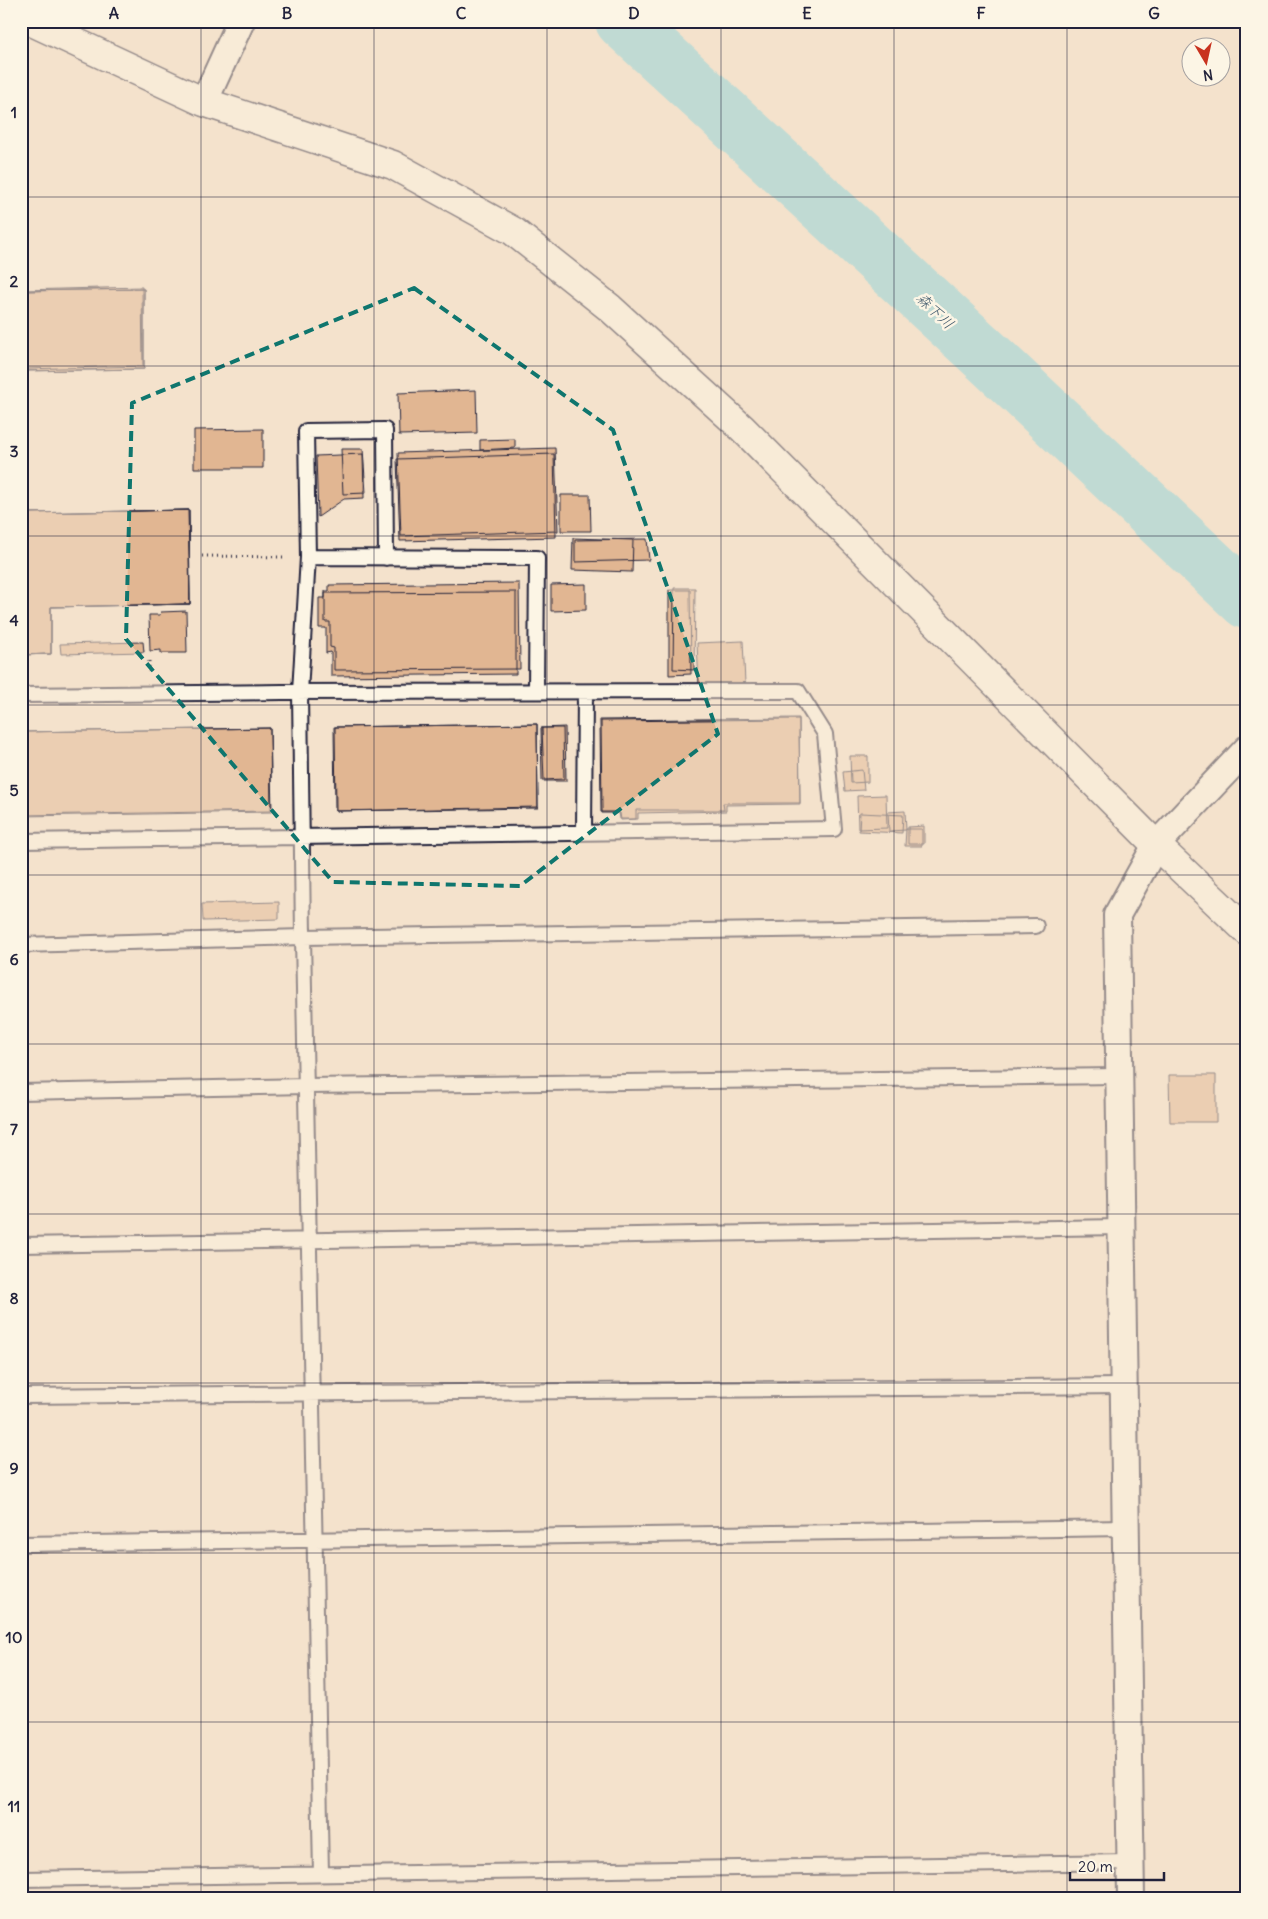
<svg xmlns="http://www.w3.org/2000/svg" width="1268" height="1919" viewBox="0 0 1268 1919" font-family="Delius,'Klee One',sans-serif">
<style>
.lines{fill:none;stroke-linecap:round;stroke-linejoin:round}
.river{stroke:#81d1dc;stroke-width:56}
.building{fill:#e1b692;stroke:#22223b}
.lane-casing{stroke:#22223b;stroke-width:18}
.street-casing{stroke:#22223b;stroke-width:30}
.secondary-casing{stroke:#22223b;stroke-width:31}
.path{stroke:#22223b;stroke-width:3;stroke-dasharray:1 4;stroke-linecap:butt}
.lane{stroke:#fcf5e5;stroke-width:14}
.street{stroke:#fcf5e5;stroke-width:26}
.secondary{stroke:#fcf5e5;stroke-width:28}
.marked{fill:none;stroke:#0f766e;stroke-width:4;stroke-dasharray:10 6;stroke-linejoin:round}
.grid{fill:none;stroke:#22223b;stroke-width:1;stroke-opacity:0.55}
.labels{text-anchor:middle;stroke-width:5;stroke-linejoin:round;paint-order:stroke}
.water-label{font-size:15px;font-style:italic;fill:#3e576b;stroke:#fcf5e5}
.neatline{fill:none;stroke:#22223b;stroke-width:2}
.grid-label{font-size:16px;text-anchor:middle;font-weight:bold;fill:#22223b}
</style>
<rect width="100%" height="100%" fill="#f4e2cc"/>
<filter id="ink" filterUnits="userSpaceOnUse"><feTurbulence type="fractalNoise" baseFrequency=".02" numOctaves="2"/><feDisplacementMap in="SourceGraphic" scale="10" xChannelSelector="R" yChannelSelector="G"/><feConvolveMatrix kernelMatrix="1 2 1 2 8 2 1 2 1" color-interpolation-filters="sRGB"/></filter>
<g filter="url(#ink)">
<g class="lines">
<!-- river -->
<path class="river" d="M623,21L994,363L1247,601"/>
</g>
<!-- building -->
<path class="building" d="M142,287L143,366L21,369V290Z
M144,289V369L21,371V291Z
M144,289V369L21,371V291Z
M476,390L477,433L399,435L398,393Z
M263,429V468H194V430Z
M21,439L24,513L188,510L190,604L51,607V654L21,655Z
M515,439V448L480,450V440Z
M21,440H23L25,513L189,510L190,604L51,607V654L21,655Z
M21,440H23L25,513L189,510L190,604L51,607V654L21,655Z
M555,448L558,531L401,536L398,453Z
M341,449H363L366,493L343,494Z
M363,454L364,498L344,499L318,517L316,456Z
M554,454L556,537L400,541L397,459Z
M561,495H590L591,531H561Z
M573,538L633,540L632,572L572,570Z
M647,539L649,560L575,562V540Z
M519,583L520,669L334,670V648L330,647V622H325V591H329V585Z
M586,584V610L551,611V585Z
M674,588H695L694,670L673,669Z
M669,590H690L691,674L669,675Z
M516,592V674L331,676V652L326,653V628H319V598H325V593Z
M186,611L187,653H161V650L150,651L149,615H160L161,612Z
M743,641L745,683L699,685L697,643Z
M143,642L144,652L61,654L60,644Z
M799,718L800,803H723L724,810H636V819H620L619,812H601L600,720Z
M799,719L800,804L726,805V811L638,813V819L621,820L620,813H602L601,721Z
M537,724L538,807L336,811L335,727Z
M537,724L538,808L335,811L334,727Z
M565,727L566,781H542L541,728Z
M270,728L271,811L21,815V732Z
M270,728L272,812L21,816V732Z
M542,728H563L564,779L544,780Z
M850,756H868V782L851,783Z
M862,770L864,790L845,791L843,772Z
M886,795L887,828L858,829L857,796Z
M905,811L906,830L889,831L888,812Z
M860,813L903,815L902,833L859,831Z
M924,826V844H908V827Z
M906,829H922V846H905Z
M279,902V919L203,921L202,904Z
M1169,1075H1216V1122H1170Z"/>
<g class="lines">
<!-- lane casing -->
<g class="lane-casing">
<path id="lane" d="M308,557L306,431L385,430L386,558
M21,695L282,692L798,691L825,734L834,829L21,841
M584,832L585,692
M21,945L303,937L1036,926
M21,1092L306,1086L1119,1076
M21,1245L1122,1227
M21,1396L1124,1386
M21,1544L1126,1528
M321,1874L303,937L300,692L308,557L537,558L536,691
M21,1879L1131,1862"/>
</g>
<!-- street casing -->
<g class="street-casing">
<path id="street" d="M204,102L241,21
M1131,1898L1117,915L1156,845L1247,749"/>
</g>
<!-- secondary casing -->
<g class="secondary-casing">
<path id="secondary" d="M30,21L204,102L393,165L513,231L610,308L742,428L1156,845L1247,931"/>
</g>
<!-- path -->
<path class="path" d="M202,556L285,557
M149,661V672"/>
<!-- lane -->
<use href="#lane" class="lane"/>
<!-- street -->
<use href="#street" class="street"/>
<!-- secondary -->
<use href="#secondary" class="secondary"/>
</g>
</g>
<!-- marked area -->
<path d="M0 0H1268V1919H0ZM414,288L613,430L718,734L520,886L333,882L126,639L132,403Z" fill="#f4e2cc" fill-opacity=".55" fill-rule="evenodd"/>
<path class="marked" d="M414,288L613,430L718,734L520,886L333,882L126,639L132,403Z"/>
<!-- grid -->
<path class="grid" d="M201,21V1898M374,21V1898M547,21V1898M721,21V1898M894,21V1898M1067,21V1898M21,197H1247M21,366H1247M21,536H1247M21,705H1247M21,875H1247M21,1044H1247M21,1214H1247M21,1383H1247M21,1553H1247M21,1722H1247"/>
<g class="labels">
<!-- water labels -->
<g class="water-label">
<text transform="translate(935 311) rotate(43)" y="5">森下川</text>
</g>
</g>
<!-- margin -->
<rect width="1268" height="1919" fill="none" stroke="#fcf5e5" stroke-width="55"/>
<!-- north arrow -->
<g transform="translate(1206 62) rotate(171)"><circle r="24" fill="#fcf5e5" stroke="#a5a1a1"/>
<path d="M0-4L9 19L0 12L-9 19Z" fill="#c8321e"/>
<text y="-8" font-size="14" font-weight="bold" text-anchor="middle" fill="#22223b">N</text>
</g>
<!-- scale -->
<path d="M1070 1872v8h94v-8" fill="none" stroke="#22223b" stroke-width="2.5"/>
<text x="1078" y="1872" font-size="15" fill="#22223b" stroke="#fcf5e5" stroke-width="4" paint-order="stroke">20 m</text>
<rect x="28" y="28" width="1212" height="1864" class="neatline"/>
<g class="grid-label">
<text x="114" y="19">A</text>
<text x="287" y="19">B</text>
<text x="461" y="19">C</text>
<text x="634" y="19">D</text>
<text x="807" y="19">E</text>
<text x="981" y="19">F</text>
<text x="1154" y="19">G</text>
<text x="14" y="118">1</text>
<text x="14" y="287">2</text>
<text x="14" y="457">3</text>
<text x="14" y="626">4</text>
<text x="14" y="796">5</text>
<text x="14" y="965">6</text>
<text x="14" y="1135">7</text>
<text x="14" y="1304">8</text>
<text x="14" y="1474">9</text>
<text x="14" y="1643">10</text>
<text x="14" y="1812">11</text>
</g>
</svg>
